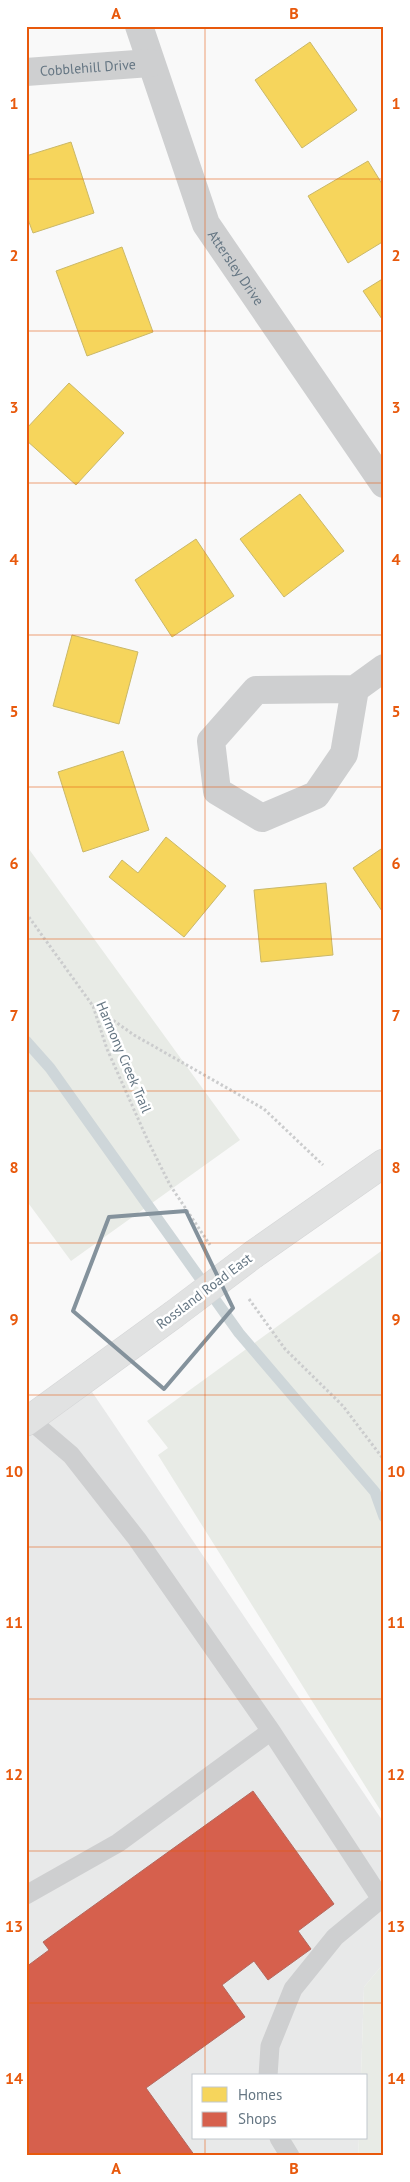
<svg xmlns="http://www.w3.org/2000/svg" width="410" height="2182" viewBox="0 0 410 2182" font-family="'PT Sans',sans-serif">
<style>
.built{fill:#e8e9e9}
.green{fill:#e8ebe6}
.homes{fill:#f6d55c;stroke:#cab868}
.shops{fill:#d6604d;stroke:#b4675d}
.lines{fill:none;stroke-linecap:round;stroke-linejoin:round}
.stream{stroke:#ced6d9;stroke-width:11}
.secondary-casing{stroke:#d5d6d7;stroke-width:29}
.path{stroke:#cbcccd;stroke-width:3;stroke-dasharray:2.5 2.5;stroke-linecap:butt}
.lane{stroke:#cecfd0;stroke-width:19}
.street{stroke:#cecfd0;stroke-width:28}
.secondary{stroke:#e1e2e2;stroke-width:28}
.secondary-bridge-casing{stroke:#d5d6d7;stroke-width:29;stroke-linecap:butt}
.secondary-bridge{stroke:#e1e2e2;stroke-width:28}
.marked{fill:none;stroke:#84929c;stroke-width:4;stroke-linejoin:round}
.grid{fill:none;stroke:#e8590c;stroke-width:1;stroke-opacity:0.55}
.labels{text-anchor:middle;stroke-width:5;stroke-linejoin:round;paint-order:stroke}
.street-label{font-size:14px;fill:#657683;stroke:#fff}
.neatline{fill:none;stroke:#e8590c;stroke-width:2}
.grid-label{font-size:16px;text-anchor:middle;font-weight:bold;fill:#e8590c}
</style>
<rect width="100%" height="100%" fill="#f9f9f9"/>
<!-- built -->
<path class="built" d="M84,1380L384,1823V1963L364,1987L361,2076H194V2138H359L358,2156H26V1422Z"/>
<!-- green -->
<path class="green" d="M26,845L240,1140L71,1261L26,1200Z
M384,1249V1816L158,1455L168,1448L147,1421Z
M384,1963V2156H358L359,2138H366V2076H361L364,1987Z"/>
<!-- homes -->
<path class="homes" d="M310,42L357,110L302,148L255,80Z
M71,142L94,213L33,233L26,214V156Z
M368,161L384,187V241L348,263L308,196Z
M122,247L153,332L87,356L56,271Z
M384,278V322L363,291Z
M69,383L124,433L76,485L26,440V429Z
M300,494L344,551L284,597L240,539Z
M196,539L234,596L172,637L135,580Z
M72,635L138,652L119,724L53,706Z
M123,751L149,830L83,852L58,772Z
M166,837L226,886L184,937L109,877L122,860L138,873Z
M384,847V914L353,868Z
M326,883L333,955L261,962L254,890Z"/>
<!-- shops -->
<path class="shops" d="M253,1791L334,1904L298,1931L311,1949L268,1980L254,1961L222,1985L245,2017L146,2088L195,2156H26V1967L49,1950L43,1942Z"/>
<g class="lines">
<!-- stream -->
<path class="stream" d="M26,1041L50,1068L239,1333L375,1492L384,1517"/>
<!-- secondary casing -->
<g class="secondary-casing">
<path id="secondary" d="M254,1254L384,1163
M26,1422L173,1315"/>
</g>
<!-- path -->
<path class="path" d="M26,913L93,1006L107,1049L148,1141L170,1185L210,1245
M93,1006L134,1035L264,1109L323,1165
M249,1299L285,1349L343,1406L384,1460"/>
<!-- lane -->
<path class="lane" d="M26,1895L118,1843L271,1731L137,1539L71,1455L30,1420
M268,2076L270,2046L293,1989L335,1937L381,1899L271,1731
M279,2138L290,2156"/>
<!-- street -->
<g class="street">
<path id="s1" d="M139,26L206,224L384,484"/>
<path id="s2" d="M26,72L150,63"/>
<path d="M355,689L344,754L316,795L262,818L217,791L211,741L256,690L355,689L384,668"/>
</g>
<!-- secondary -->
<use href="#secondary" class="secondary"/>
<!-- secondary-bridge casing -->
<g class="secondary-bridge-casing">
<path id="secondary-bridge" d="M173,1315L254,1254"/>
</g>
<!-- secondary-bridge -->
<use href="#secondary-bridge" class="secondary-bridge"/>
</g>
<!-- marked area -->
<path class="marked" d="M186,1211L233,1308L164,1389L73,1311L109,1217Z"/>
<!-- grid -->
<path class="grid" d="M205,26V2076M26,179H384M26,331H384M26,483H384M26,635H384M26,787H384M26,939H384M26,1091H384M26,1243H384M26,1395H384M26,1547H384M26,1699H384M26,1851H384M26,2003H384M205,2138V2156"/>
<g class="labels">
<!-- street labels -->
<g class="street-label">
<text dy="5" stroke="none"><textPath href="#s2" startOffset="62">Cobblehill Drive</textPath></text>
<text dy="5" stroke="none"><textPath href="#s1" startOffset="262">Attersley Drive</textPath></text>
<text transform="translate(124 1057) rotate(67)" y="5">Harmony Creek Trail</text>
<text transform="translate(204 1291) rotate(-37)" y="5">Rossland Road East</text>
</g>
</g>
<!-- border -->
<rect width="410" height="2182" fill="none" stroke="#ffffff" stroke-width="55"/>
<!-- legend -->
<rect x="192" y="2074" width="175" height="65" fill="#ffffff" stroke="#c1c8cd"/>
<rect x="202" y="2087" width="25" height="15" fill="#f6d55c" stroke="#c1c8cd"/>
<text x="238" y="2100" font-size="15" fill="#657683">Homes</text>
<rect x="202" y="2112" width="25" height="15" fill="#d6604d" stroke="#c1c8cd"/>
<text x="238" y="2124" font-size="15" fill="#657683">Shops</text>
<rect x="28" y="28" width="354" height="2126" class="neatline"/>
<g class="grid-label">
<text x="116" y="19">A</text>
<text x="294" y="19">B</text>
<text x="14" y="109">1</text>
<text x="396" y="109">1</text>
<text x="14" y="261">2</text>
<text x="396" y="261">2</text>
<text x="14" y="413">3</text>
<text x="396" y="413">3</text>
<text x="14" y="565">4</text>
<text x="396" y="565">4</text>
<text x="14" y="717">5</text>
<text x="396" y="717">5</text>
<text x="14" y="869">6</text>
<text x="396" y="869">6</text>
<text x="14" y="1021">7</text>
<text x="396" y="1021">7</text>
<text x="14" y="1173">8</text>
<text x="396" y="1173">8</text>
<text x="14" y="1325">9</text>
<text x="396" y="1325">9</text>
<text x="14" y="1477">10</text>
<text x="396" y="1477">10</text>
<text x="14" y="1628">11</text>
<text x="396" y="1628">11</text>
<text x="14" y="1780">12</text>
<text x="396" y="1780">12</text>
<text x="14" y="1932">13</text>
<text x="396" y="1932">13</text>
<text x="14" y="2084">14</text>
<text x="396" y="2084">14</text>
<text x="116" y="2174">A</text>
<text x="294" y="2174">B</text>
</g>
</svg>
